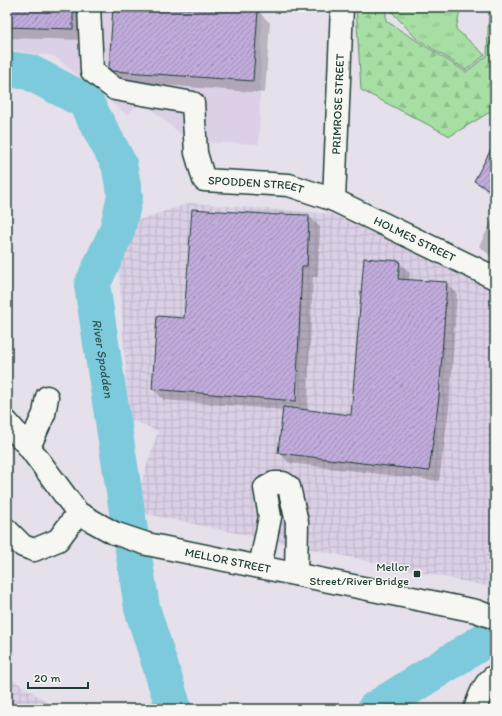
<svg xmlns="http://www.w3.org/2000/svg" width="502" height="716" viewBox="0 0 502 716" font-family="Itim,sans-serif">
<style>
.built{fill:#dbd0e6}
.industrial{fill:url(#industrial-grid)}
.grass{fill:url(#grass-tufts);stroke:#628e6c}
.forest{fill:url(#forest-firs);stroke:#628e6c}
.shadow{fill:#0003}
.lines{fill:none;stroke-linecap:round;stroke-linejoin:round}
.river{stroke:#7ccadb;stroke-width:36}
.building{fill:url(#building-hatch);stroke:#1f3d34}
.minor-casing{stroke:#1f3d34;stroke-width:25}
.major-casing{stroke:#1f3d34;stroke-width:25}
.minor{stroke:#f6f6f2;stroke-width:22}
.major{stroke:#f6f6f2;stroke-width:22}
.poi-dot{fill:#1f3d34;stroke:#f6f6f2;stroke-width:1.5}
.labels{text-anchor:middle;stroke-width:3;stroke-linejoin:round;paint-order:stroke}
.street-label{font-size:12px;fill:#1f3d34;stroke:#f6f6f2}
.poi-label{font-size:12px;fill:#1f3d34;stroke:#f6f6f2;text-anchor:end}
.water-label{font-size:13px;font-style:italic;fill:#325955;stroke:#f6f6f2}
</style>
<defs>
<pattern id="industrial-grid" width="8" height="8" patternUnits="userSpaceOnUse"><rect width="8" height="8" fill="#dbd0e6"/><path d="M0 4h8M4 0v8" fill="none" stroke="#bcb4c6"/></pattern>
<pattern id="grass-tufts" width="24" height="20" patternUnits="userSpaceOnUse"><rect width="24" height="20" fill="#a6dea3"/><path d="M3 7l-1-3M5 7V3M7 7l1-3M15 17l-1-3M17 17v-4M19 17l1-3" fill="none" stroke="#8ebf8d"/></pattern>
<pattern id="forest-firs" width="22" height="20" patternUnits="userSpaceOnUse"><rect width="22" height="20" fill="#a6dea3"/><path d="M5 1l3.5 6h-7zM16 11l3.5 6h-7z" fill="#8ebf8d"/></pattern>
<pattern id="building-hatch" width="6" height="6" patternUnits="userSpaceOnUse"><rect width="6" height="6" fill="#c0abdb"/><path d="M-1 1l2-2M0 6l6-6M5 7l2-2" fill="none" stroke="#9b8cb2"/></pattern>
</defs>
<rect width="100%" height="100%" fill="#e6e0eb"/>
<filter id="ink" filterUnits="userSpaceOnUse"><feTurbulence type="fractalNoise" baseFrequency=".025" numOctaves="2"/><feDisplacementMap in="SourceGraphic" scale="8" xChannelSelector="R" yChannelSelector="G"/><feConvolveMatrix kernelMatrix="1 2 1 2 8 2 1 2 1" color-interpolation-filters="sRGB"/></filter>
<g filter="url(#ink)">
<!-- built -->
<path class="built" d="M7,7H262L259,144L190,142L142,101L127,115L54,56L7,50Z"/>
<!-- industrial -->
<path class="industrial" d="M190,203L332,214L495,291V588L132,511L158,431L129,419L118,257L135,221Z
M7,676L58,709H7Z"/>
<!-- grass -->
<path class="grass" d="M391,7H461L456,29L485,55L466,70L416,38L391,11Z"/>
<!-- forest -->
<path class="forest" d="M356,7H386V21L466,72L487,56L489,7H495V109L450,136L361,90Z"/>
<!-- shadow -->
<path class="shadow" d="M7,7H85L84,40L7,38Z
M258,11L270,23L265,93L125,82L110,68Z
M495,166V197L487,192L475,181Z
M280,215L309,216L320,227L318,277H313L307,411L352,416L399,262L410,273L409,280L446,283L457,294L449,409L439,481L289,463L279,452L284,410L164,400L153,389Z
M495,215V260L479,246Z
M495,698V709H489Z"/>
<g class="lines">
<!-- river -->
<g class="river">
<path id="s1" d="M7,69L29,72L85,101L119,164L125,196L117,231L92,285L142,608L174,709"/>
<path d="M375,709L485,640L495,632"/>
</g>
</g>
<!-- building -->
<path class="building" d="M7,7H73V29L7,27Z
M113,7L258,10L253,81L112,71L109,68Z
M495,142V193L474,181Z
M192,209L279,215V214L309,215L307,266H302L296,401L152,389L157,316L184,318Z
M364,258L400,261L398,279L447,282L439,397L429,471L278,453L283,407L351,415Z"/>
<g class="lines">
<!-- minor casing -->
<g class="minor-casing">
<g id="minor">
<path id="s2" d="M89,7L92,71L115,89L193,103L196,153L204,180L289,185L334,200L495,278"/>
<path id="s3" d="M334,200L342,7"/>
<path d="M29,447L44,414L47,397"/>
<path d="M7,530L23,546L34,550L58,540L78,513"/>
<path d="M260,567L270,517L265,488L274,483H283L289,487L297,522L296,574"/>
<path d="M475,709C479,698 484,682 495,676"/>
</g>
</g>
<!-- major casing -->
<g class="major-casing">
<g id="major">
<path id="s4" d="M7,422L29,447L78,513L114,533L147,544L476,611L495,618"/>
</g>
</g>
<!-- minor -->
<use href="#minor" class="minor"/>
<!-- major -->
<use href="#major" class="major"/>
</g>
</g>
<!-- markers -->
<rect class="poi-dot" x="413" y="570" width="8" height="8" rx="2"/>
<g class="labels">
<!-- street labels -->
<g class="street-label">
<text dy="4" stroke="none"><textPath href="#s3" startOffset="96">PRIMROSE STREET</textPath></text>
<text dy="4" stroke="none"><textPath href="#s2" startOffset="303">SPODDEN STREET</textPath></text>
<text dy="4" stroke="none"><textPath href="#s2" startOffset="473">HOLMES STREET</textPath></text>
<text dy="4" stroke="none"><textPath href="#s4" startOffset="274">MELLOR STREET</textPath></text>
</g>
<!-- poi labels -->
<g class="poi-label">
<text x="409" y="571">Mellor<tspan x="409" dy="14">Street/River Bridge</tspan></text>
</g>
<!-- water labels -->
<g class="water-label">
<text dy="5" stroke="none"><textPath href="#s1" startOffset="359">River Spodden</textPath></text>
</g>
</g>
<!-- margin -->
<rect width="502" height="716" fill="none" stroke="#f6f6f2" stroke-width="24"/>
<rect x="12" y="12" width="478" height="692" fill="none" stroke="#1f3d34" stroke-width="1.5" filter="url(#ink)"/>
<!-- scale -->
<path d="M28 682v6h60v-6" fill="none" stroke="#1f3d34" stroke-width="2"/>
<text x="34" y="682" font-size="12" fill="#1f3d34" stroke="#f6f6f2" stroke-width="3" paint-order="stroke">20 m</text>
</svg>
